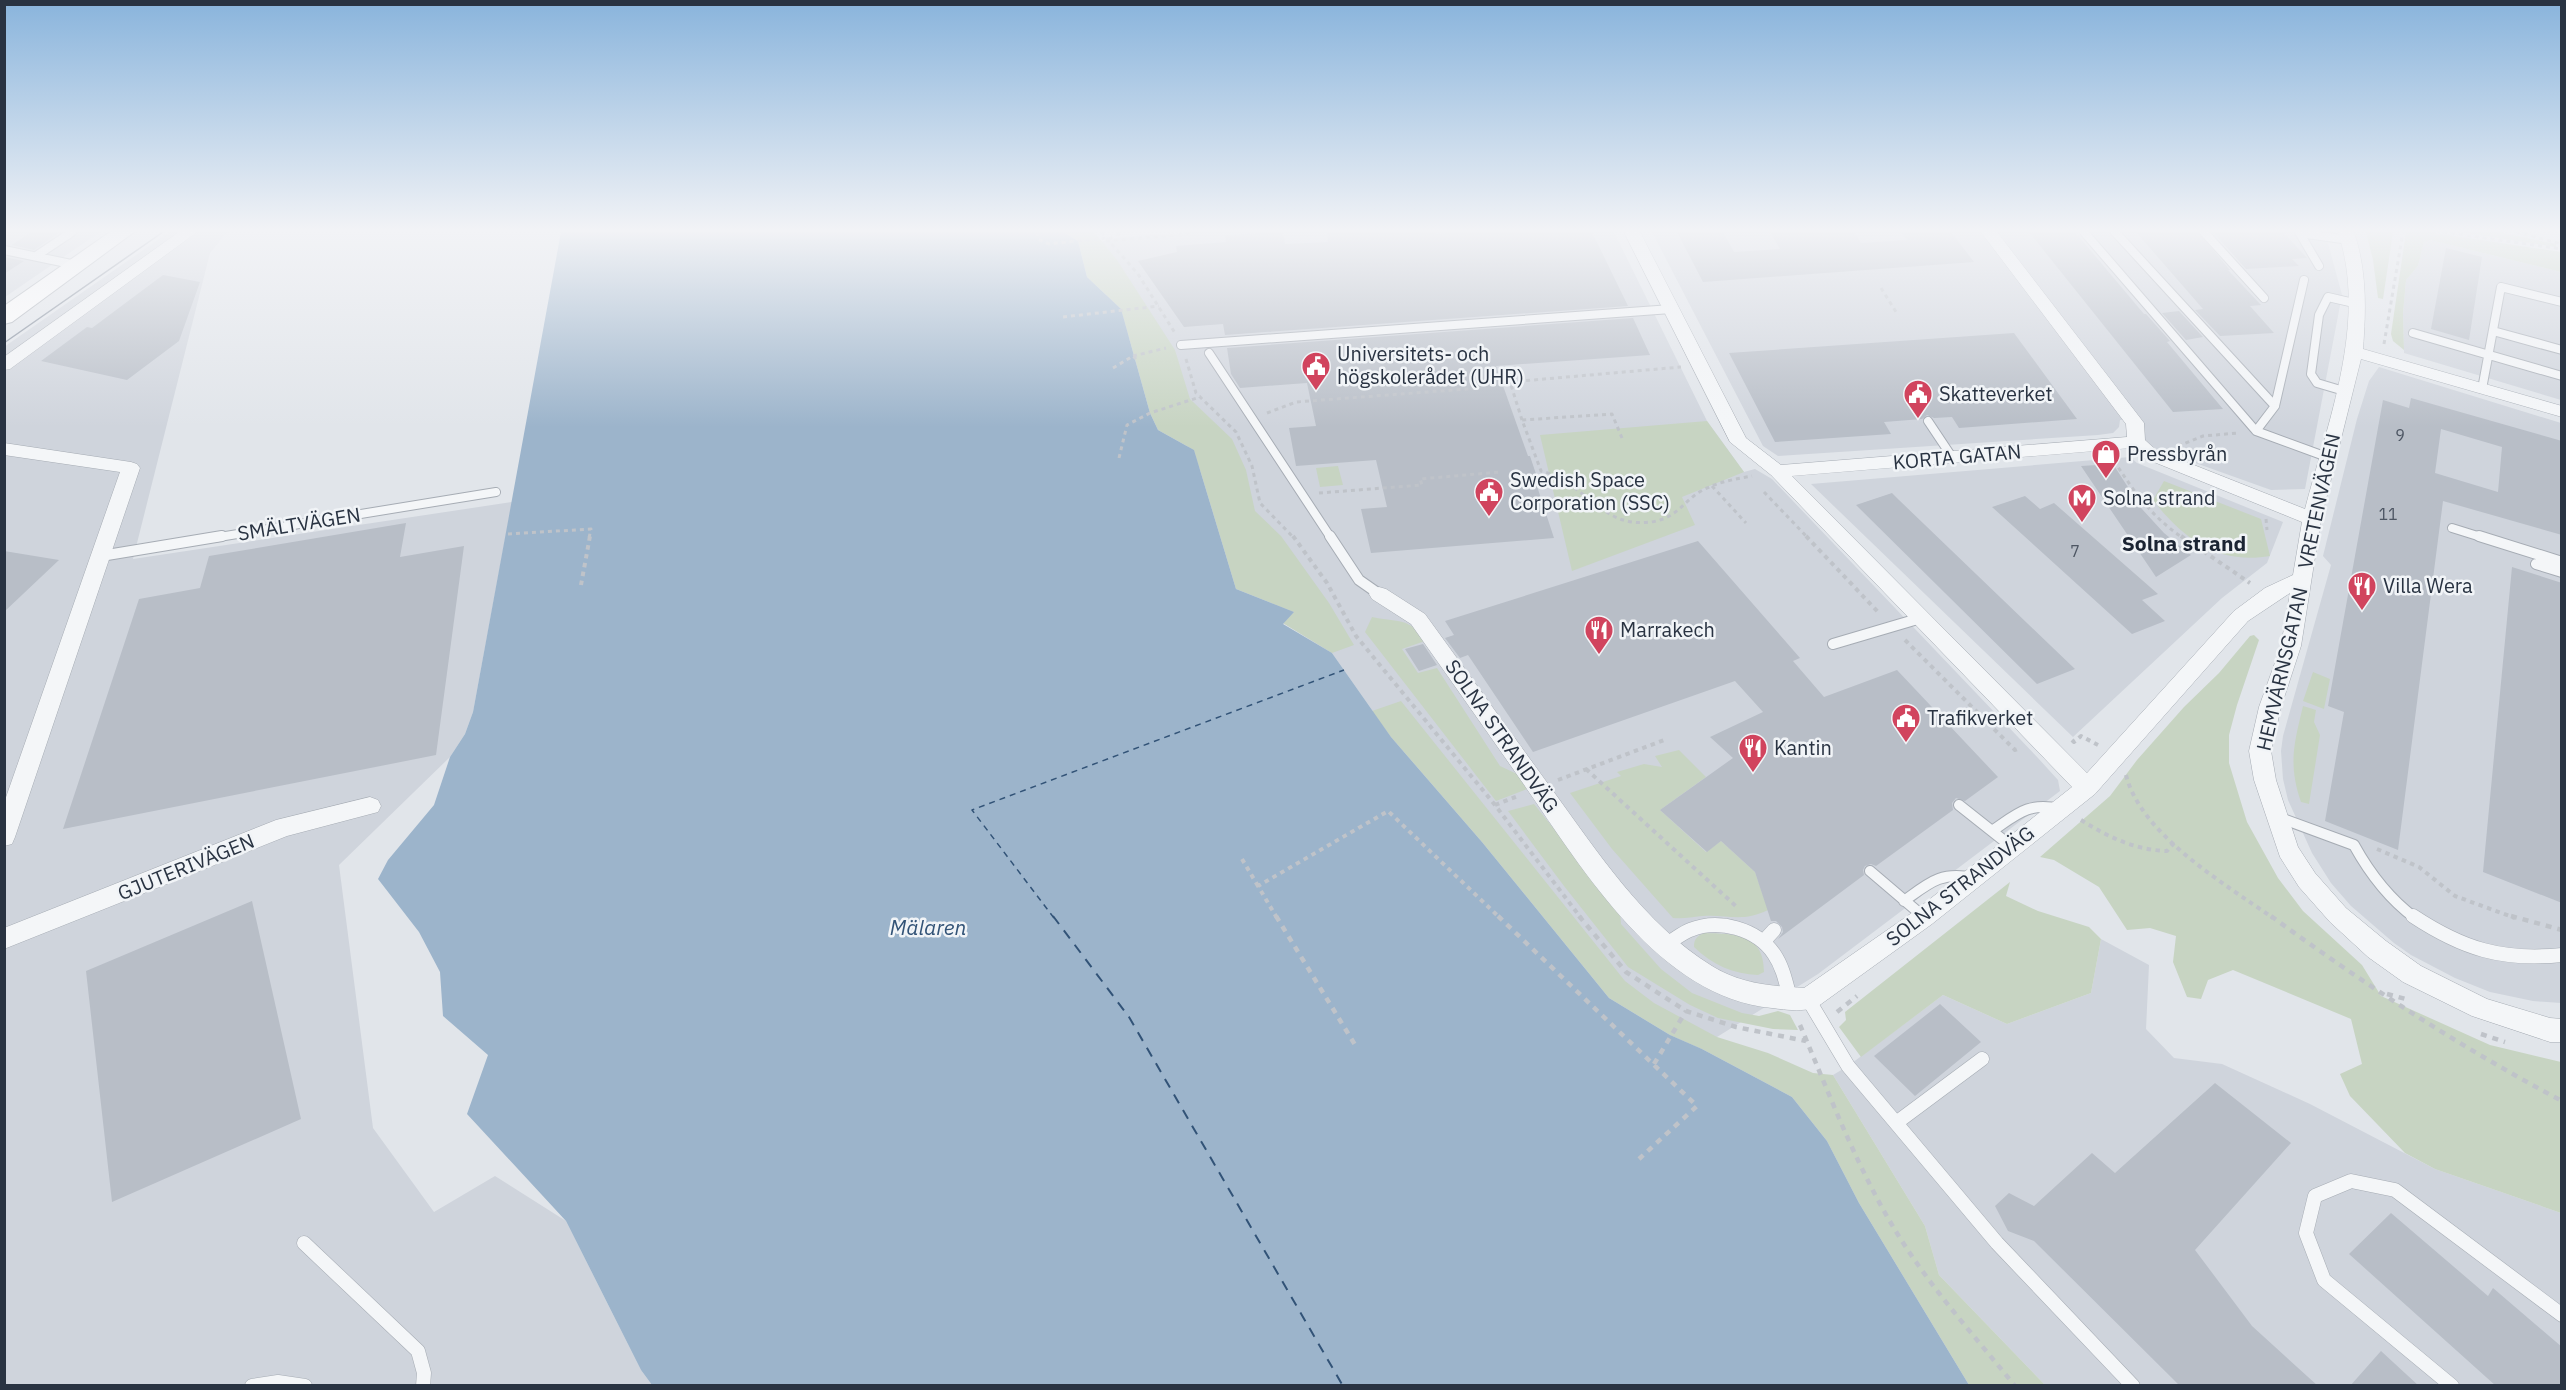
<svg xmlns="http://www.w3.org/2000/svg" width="2566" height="1390" viewBox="0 0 2566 1390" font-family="'IBM Plex Sans',sans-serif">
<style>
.built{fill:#cfd4dc}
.green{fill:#c7d4c2}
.water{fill:#9cb4cb}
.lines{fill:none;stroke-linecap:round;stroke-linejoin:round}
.ferry-far1{stroke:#325377;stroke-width:1.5;stroke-dasharray:6 5;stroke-linecap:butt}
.ferry{stroke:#325377;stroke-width:2;stroke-dasharray:10 8;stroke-linecap:butt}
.building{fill:#b8bec7;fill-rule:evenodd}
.lane-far2-casing{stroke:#a6acb4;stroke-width:10}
.lane-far1-casing{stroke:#a6acb4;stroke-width:12}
.lane-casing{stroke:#a6acb4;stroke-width:15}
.street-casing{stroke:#a6acb4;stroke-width:1}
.secondary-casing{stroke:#a6acb4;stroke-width:2}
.path-far2{stroke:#bfc3c9;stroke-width:3;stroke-dasharray:4 4;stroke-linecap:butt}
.path-far1{stroke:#bfc3c9;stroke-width:4;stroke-dasharray:4.5 4.5;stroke-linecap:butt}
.path{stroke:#bfc3c9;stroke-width:4.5;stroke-dasharray:6 6;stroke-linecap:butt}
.lane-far2{stroke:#f4f6f8;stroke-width:8}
.lane-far1{stroke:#f4f6f8;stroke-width:10}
.lane{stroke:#f4f6f8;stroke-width:14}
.street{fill:#f4f6f8;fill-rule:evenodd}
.secondary{fill:#fff;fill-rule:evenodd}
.tram{stroke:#7a8594;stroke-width:1.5}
.labels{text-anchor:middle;stroke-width:5;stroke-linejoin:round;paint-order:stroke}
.number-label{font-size:16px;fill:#4d5663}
.poi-label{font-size:20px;fill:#293342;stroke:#f1f4f7;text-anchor:start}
.street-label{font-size:20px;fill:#293342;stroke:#f1f4f7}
.neighbourhood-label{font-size:21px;font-weight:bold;fill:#1b2433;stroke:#f1f4f7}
.water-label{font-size:21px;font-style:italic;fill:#325377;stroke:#f1f4f7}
</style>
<rect width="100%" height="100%" fill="#e1e5ea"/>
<!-- built -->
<path class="built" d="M5,232H100L5,297Z
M169,232H227L210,253L133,559L512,502L473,712L465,734L450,757L339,865L373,1128L434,1212L495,1176L566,1221L641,1370L652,1385H5L4,347Z
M1192,232H1614L1707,421L1744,472L1755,469L1772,479L2038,758L2058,780L2060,791L1818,974L1717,1037L1702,1049L1670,1035L1391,737L1332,653L1283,623L1080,247L1121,237Z
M1652,232H2325L2342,295L2305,489L2271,490L2148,446L2128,420H2120L2119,427L2113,433L2098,435L1778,456L1763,446Z
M2430,240L2561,272V400L2404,353L2403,314L2406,280L2418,266L2424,242Z
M2379,367L2561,423V1003L2533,1001L2490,992L2455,978L2411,955L2394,943L2351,906L2331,883L2312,853L2288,800L2283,779L2281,751L2283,736L2331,565L2323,556L2357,419L2369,381Z
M2130,457L2137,463L2283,522L2267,563L2222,598L2073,737L1811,484Z
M2101,939L2149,965L2146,1029L2174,1058L2222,1064L2310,1104L2435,1169L2561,1213V1385H2045L1939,1275L1925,1226L1833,1075L1848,1066L1943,995L2007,1024L2091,993Z"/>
<!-- green -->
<path class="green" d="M1063,232H1094L1117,260L1175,350L1190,399L1232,439L1246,470L1255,511L1281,536L1329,603L1354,645L1332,653L1283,623L1294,612L1236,589L1194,450L1158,430L1150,413L1121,309L1087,277L1078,241Z
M2366,232H2393L2383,299L2378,298L2373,260Z
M2406,232H2428L2561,252V272L2430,240L2424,242L2418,266L2406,280L2403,314L2404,350L2393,341L2391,334Z
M2460,232H2498L2556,244V247Z
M1707,421L1744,472L1682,497L1695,525L1572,571L1540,435Z
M1338,466L1343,485L1320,487L1316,468Z
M2164,481L2261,519L2270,556C2219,565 2183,539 2153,500Z
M1372,617C1399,623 1408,616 1425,641L1402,649L1418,673L1437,668L1500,766L1517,774L1527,789L1496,801L1365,632Z
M2254,635L2259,640L2237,705L2229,735V763L2247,822L2278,878L2303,911L2362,965L2381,996L2490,1045L2561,1062V1213L2435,1169L2405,1153L2350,1096L2340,1074L2362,1064L2351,1019L2233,970L2208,980L2201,999L2187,997L2173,962L2176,936L2150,928L2127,930L2099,887L2054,860L2040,857L2110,796L2137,760L2184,707L2219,673L2250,636Z
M2313,672L2330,679L2324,709L2303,701Z
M1401,701L1625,981L1654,1003L1717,1037L1768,1053L1813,1073L1833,1075L1925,1226L1939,1275L2045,1385H1969L1859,1203L1827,1141L1792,1097L1702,1049L1670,1035L1609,998L1482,842L1391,737L1372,711Z
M2303,706L2316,710L2314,722L2320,735L2309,804L2301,802C2288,764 2294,744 2303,706Z
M1679,750L1706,777L1660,810L1706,852L1721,841L1755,872L1768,910C1741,923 1728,914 1702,916C1691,917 1684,919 1673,918L1612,849L1570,793L1621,776L1617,772L1644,764L1662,767L1655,756Z
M1534,804L1620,911L1621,924L1661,969L1692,993L1742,1013L1759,1016L1778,1011L1790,1015L1798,1030L1773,1029L1718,1018L1690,1005L1628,967L1564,886L1508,811Z
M2010,882L2006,896L2038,911L2089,927L2101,939L2091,993L2007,1024L1943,995L1861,1057L1839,1027L1846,1020L1845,1012Z
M1704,933C1735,934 1764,933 1764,972L1758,975C1734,974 1712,965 1694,947C1694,939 1697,936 1704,933Z"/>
<!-- water -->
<path class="water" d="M561,232H1063L1078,241L1087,277L1121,309L1150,413L1158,430L1194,450L1236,589L1294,612L1283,624L1332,653L1391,737L1482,842L1609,998L1670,1035L1702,1049L1792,1097L1827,1141L1859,1203L1969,1385H652L641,1370L566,1221L467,1114L488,1055L443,1016L440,972L419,932L378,879L388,860L434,805L450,757L465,734L473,712Z"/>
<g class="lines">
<!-- ferry-far1 -->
<path class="ferry-far1" d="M1054,918L972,810L1344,670"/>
<!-- ferry -->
<path class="ferry" d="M1053,916L1129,1017L1343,1386"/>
</g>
<!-- building -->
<path class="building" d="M31,232H60L34,250L12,245Z
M1283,232L1285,244L1328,242L1327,233L1337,232H1436L1437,234L1459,232H1592L1628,306L1225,335L1223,324L1184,327L1138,261L1177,252L1176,246L1226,242L1225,235Z
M1677,232H1723L1734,252L1780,249L1770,232H1854L1861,243L1907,240L1901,232H1951L1974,262L1703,282Z
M2029,232H2075L2144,314H2146L2170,341L2167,342L2223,409L2173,412Z
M2136,232H2198L2230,270H2228L2261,305L2250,306L2274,333L2220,336L2195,310L2203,309Z
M2213,232H2283L2307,258L2292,259L2299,266L2246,269Z
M2446,248L2482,257L2469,340L2431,329Z
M4,257L24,261L4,274Z
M163,275L200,282L179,341L127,380L41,361L87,327L92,328Z
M2179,311L2203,337L2186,340L2162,313Z
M1633,318L1650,355L1496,366L1528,456H1530L1537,477H1534L1554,538L1371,553L1361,509L1387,507L1376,460L1296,466L1289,428L1316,426L1307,383L1240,388L1231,374L1227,348Z
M2014,333L2077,419L1959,428L1952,417L1934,418L1927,415L1922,419L1884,422L1891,434L1775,442L1729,353Z
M2411,398L2562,441V535L2443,501L2398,850L2325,821L2344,712L2328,706L2383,400L2409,408ZM2441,429L2502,447L2498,492L2435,473Z
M2113,464L2142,509L2164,533L2191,555L2156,577L2081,466Z
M1892,493L1899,500L2075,669L2037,684L1856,505Z
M2025,496L2040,509L2054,503L2158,594L2142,600L2165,621L2132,634L1992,507Z
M406,523L400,557L464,546L436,755L63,829L139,599L200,588L209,556Z
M1698,541L1800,658L1793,661L1824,697L1897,670L1998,777L1965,801L1956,798L1952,803L1953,810L1876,866L1871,864L1865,866L1863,870L1864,875L1778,939L1783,932L1782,927L1776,921H1771L1755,872L1721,841L1707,852L1660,810L1733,758L1710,737L1763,712L1735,681L1533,752L1468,655L1460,658L1445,638L1454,635L1445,621Z
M4,551L59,560L4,612Z
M2512,567L2562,583V903L2483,872Z
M1423,644L1437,665L1419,671L1405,649Z
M252,901L301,1119L112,1202L86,971Z
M1940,1004L1981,1042L1915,1096L1874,1056Z
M2215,1083L2291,1143L2195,1250L2252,1326L2318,1386H2180L2034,1241L2008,1231L1995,1206L2009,1193L2034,1206L2092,1153L2115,1173Z
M2391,1213L2488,1296L2493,1288L2562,1347V1386H2496L2349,1254Z
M2381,1351L2419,1386H2350Z"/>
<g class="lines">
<!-- lane-far2 casing -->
<g class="lane-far2-casing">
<path id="lane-far2" d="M2084,232L2256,431
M2115,232L2275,406
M2204,232L2264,298
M2299,232L2319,266
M2300,233L2349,240
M4,250L76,265
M36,256L72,232
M2304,280L2275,406L2256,431L2327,457
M2493,331L2562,350
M2413,333L2562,376
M1181,345L1671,309
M1209,353L1331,538
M2482,389L2501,287L2562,302
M2344,391L2317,383L2311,374L2319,315L2328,297L2358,304
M1928,421L1952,457
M2452,528L2484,538
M213,538L496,492"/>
</g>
<!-- lane-far1 casing -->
<g class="lane-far1-casing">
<path id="lane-far1" d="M1330,536L1359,580L1379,594
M2479,536L2562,562
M101,556L222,536
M2536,564L2562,572
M1833,644L1921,618
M1959,805L2012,847
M2275,816L2354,845C2370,874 2388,898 2415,918
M1992,831C2017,814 2028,802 2060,809
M1870,871L1924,917
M1904,901C1929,883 1941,871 1973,878"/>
</g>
<!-- lane casing -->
<g class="lane-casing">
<path id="lane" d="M2413,916C2463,949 2502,961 2562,955
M1764,941L1774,930
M1666,944C1674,940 1682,933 1690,930C1719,918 1757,929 1774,954C1783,967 1786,983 1790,998
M1808,999L1848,1066L1997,1243L2133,1386
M1896,1123L1982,1059
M304,1243L418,1351L424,1373L423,1386
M252,1386L278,1382L305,1386
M2452,1386L2324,1280L2306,1233L2315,1196L2351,1181L2395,1190L2562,1315"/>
</g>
<!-- street casing -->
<g class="street-casing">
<path id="street" d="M179,232H197L10,369L4,370V357Z
M1624,232H1640L1746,438L1781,465L2127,437L2126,424L1981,232H1997L2141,419L2144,423L2145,440L2156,450L2305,509C2328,421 2368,322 2338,232H2354C2367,271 2366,309 2363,349L2562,406V417L2361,359L2321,519L2301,646L2281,707L2271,751L2276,780L2298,847L2315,873L2346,908L2386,941L2421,966L2487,999L2550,1018L2562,1019V1042H2550L2472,1016L2403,982L2368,957L2330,922L2299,887L2280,857L2254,780L2249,751L2259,707L2281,646L2290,593L2248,621L2095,794L1932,924L1817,1007C1803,1012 1787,1010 1772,1008C1656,997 1579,863 1518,776C1483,726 1447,675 1411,624L1372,599L1369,594L1372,589L1379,587L1386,589L1425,614C1467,672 1509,730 1551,788C1597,851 1644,924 1712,966C1741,984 1771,986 1804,988L1916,910L2072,787L1771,475L1730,442ZM2132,448L2144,458L2302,522L2293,575L2265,588L2234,611L2087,773L1792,476Z
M4,443L131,462L137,464L140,468L15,837L12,844L4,846V803L120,472L4,455Z
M370,797L378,800L381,806L378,812L287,836L4,949V928L276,820Z"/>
</g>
<!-- secondary casing -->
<g class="secondary-casing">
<path id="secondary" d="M110,232H134L12,322L4,324V306Z"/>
</g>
<!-- path-far2 -->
<path class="path-far2" d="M1037,232L1038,239L1049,244L1105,238
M1101,232L1138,274L1175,333
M2443,232L2562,249
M2516,232L2562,244
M1109,239L1122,232
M1106,241L1191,234
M1881,288L1898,315
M1063,317L1159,306
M2384,344L2403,232
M1133,356L1166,348
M1186,359L1196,393L1236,432L1252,466L1260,503L1294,538
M1113,368L1133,356L1136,359
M1267,413L1296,402L1480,388
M1522,420L1510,382L1681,367
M1622,438L1612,414L1522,420L1541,471C1571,477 1592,508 1620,519C1637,525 1659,524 1674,513C1684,506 1691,496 1703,490C1718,482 1735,479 1752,476
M2178,446L2203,436L2238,433
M1119,458L1127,425L1150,413L1200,397
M2114,461C2135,493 2151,516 2183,538
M1712,486L1746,523
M1764,492L1808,538
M1319,493L1422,485L1420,479L1500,472
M2266,519L2267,530
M508,534L591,529L589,538"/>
<!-- path-far1 -->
<path class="path-far1" d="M1293,536L1327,583L1356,636L1495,805L1581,918
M1806,536L1879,613
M2181,536L2250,583
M581,585L590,536
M1905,640L2015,750L2020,748
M2072,740L2074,742L2081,736L2098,745
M1586,769L1738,908
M2126,775C2141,835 2225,884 2273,918
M1558,780L1667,739
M1495,805L1518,796
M2081,820C2108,837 2135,850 2167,851L2174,843
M2377,849L2419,867L2455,896L2515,918
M1242,859L1258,886
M1277,918L1258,886L1388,811L1500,918"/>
<!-- path -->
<path class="path" d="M1276,916L1357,1048
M1498,916L1697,1106L1639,1159
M1579,916L1626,972L1686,1011L1736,1027L1806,1041
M2271,916C2364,984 2460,1047 2562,1101
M2511,916L2562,930
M2387,994L2406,999
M1837,1012L1857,996
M1800,1025C1834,1105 1865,1190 1916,1262C1946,1305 1982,1345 2015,1386
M2481,1034L2505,1042
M1654,1064L1686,1011"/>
<!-- lane-far2 -->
<use href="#lane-far2" class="lane-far2"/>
<!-- lane-far1 -->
<use href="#lane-far1" class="lane-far1"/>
<!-- lane -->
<use href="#lane" class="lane"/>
<!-- street -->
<use href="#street" class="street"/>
<!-- secondary -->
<use href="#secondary" class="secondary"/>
<!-- tram -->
<path class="tram" d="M4,343L163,232"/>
</g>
<!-- sky -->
<linearGradient id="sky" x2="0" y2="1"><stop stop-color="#89b4dc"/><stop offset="0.54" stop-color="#f2f3f6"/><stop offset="1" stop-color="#f2f3f6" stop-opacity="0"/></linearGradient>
<rect width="2566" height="427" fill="url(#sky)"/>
<!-- icons -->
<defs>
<g id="civic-pin" transform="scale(1.5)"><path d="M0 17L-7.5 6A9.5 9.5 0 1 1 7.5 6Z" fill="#d1445e" stroke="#f1f4f7"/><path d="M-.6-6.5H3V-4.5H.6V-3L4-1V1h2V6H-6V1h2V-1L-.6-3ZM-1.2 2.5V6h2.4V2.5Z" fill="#fff"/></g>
<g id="shop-pin" transform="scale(1.5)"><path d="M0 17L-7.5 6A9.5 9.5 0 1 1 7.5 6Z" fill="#d1445e" stroke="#f1f4f7"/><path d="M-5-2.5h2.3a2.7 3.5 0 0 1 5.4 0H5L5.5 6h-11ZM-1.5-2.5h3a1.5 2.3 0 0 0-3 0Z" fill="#fff"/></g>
<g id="metro-pin" transform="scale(1.5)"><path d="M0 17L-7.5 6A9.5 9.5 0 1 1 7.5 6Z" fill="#d1445e" stroke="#f1f4f7"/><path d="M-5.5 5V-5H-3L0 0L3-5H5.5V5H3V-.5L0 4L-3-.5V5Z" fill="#fff"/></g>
<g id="restaurant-pin" transform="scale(1.5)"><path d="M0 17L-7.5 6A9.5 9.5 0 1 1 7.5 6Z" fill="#d1445e" stroke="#f1f4f7"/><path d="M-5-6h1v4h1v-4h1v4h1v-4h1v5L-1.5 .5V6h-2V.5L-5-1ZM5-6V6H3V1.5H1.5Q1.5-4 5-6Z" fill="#fff"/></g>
</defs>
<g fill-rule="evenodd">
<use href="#civic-pin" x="1316" y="366"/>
<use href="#civic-pin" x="1918" y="394"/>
<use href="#shop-pin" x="2106" y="454"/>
<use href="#civic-pin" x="1489" y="492"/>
<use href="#metro-pin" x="2082" y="498"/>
<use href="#restaurant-pin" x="2362" y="586"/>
<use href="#restaurant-pin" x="1599" y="630"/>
<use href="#civic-pin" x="1906" y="718"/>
<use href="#restaurant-pin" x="1753" y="748"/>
</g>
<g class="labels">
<!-- number labels -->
<g class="number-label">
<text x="2400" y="441">9</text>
<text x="2388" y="520">11</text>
<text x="2075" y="557">7</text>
</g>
<!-- poi labels -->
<g class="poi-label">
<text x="1337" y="361">Universitets- och<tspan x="1337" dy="23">högskolerådet (UHR)</tspan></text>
<text x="1939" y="401">Skatteverket</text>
<text x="2127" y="461">Pressbyrån</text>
<text x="1510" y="487">Swedish Space<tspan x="1510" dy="23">Corporation (SSC)</tspan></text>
<text x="2103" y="505">Solna strand</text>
<text x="2383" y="593">Villa Wera</text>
<text x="1620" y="637">Marrakech</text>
<text x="1927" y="725">Trafikverket</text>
<text x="1774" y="755">Kantin</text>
</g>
<!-- street labels -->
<g class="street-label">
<text transform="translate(1957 457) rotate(-5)" y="7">KORTA GATAN</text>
<text transform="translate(2319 501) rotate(-78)" y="7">VRETENVÄGEN</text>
<text transform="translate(299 524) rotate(-9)" y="7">SMÄLTVÄGEN</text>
<text transform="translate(2282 669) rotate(-77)" y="7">HEMVÄRNSGATAN</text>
<text transform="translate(1502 736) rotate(55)" y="7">SOLNA STRANDVÄG</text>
<text transform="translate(186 867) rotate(-22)" y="7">GJUTERIVÄGEN</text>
<text transform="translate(1960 886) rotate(-38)" y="7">SOLNA STRANDVÄG</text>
</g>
<!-- neighbourhood labels -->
<g class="neighbourhood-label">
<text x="2184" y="551">Solna strand</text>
</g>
<!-- water labels -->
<g class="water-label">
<text x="928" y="935">Mälaren</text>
</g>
</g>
<!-- border -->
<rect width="2566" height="1390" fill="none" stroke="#293342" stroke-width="12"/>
</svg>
